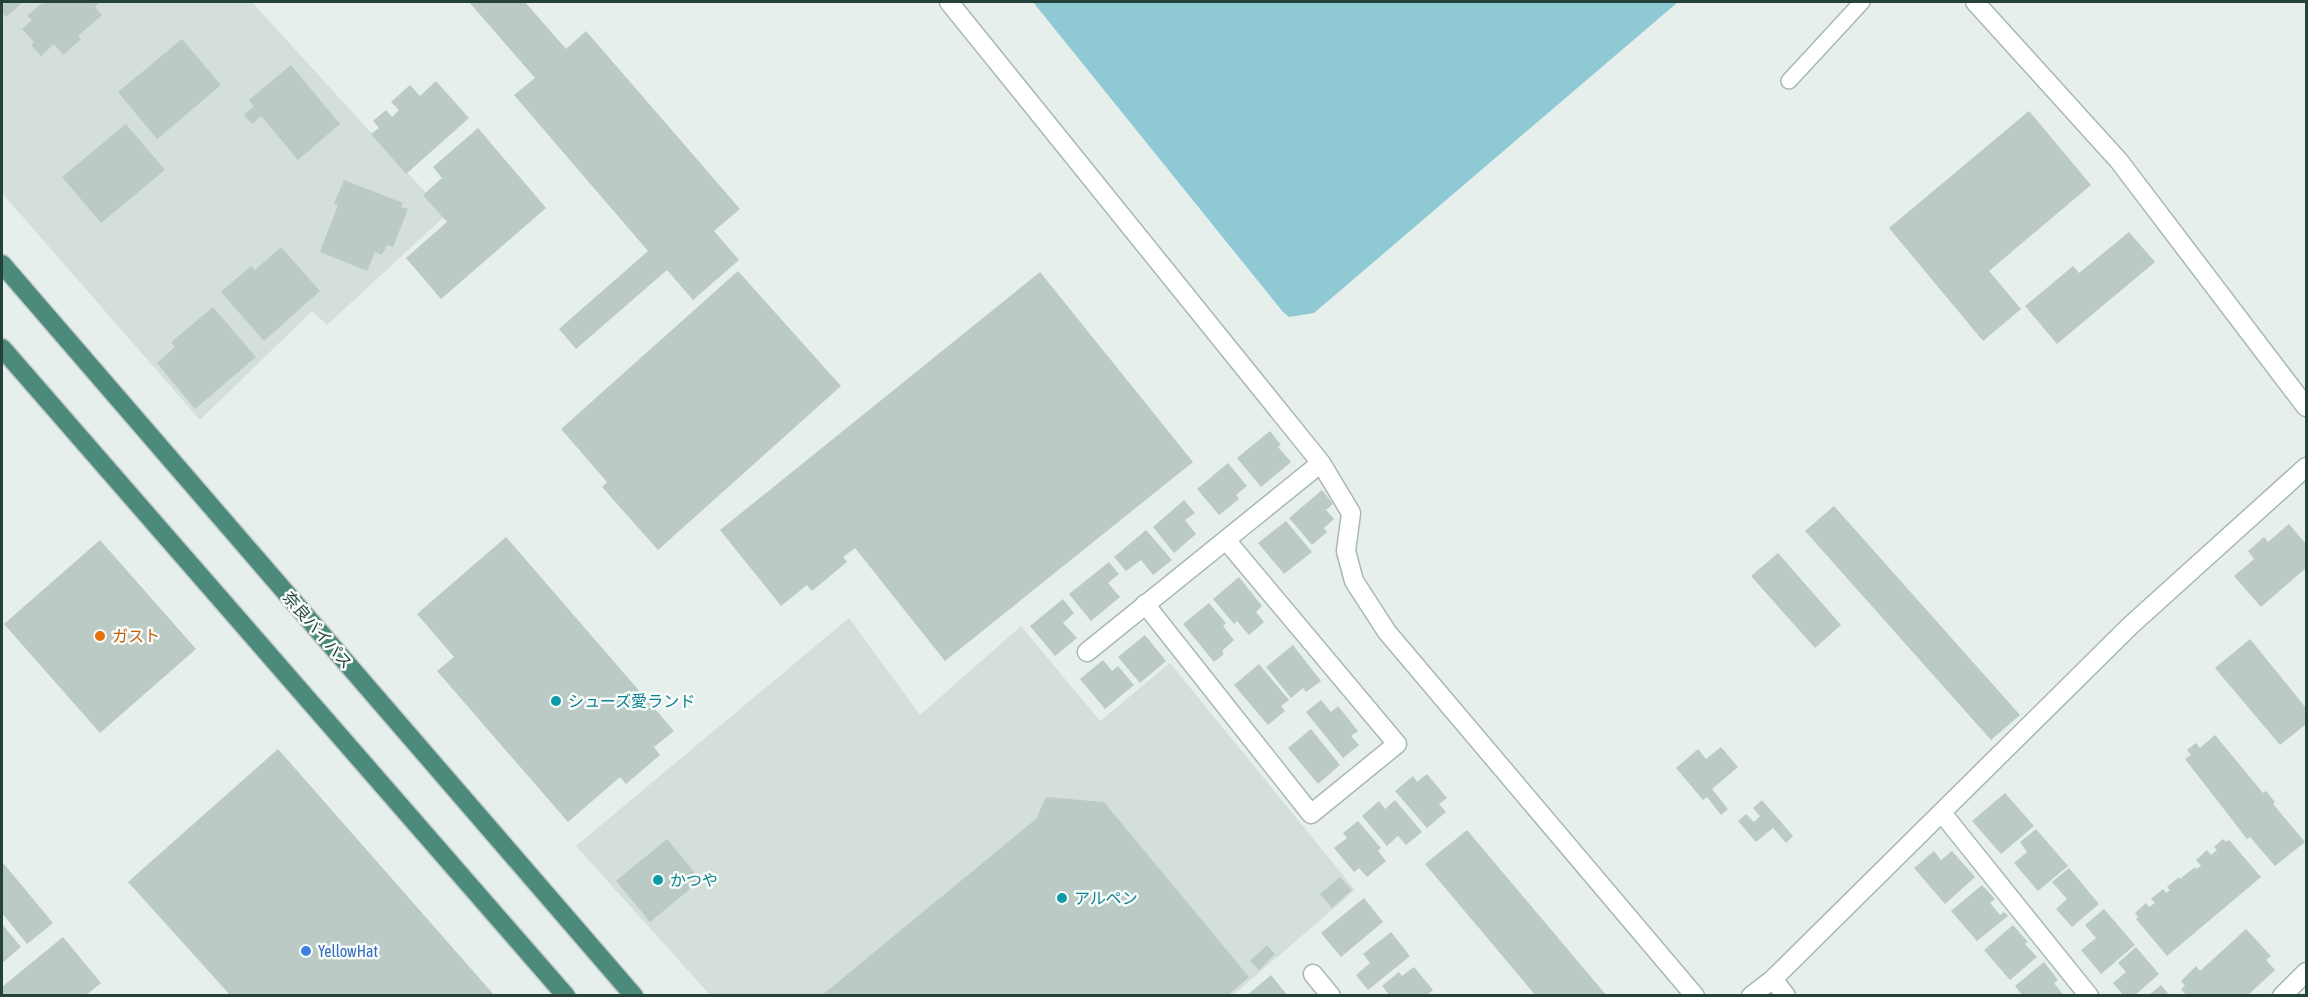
<svg xmlns="http://www.w3.org/2000/svg" width="2308" height="997" viewBox="0 0 2308 997" font-family="'Asap Condensed','Noto Sans JP',sans-serif">
<style>
.built{fill:#d4dfda}
.water{fill:#8ec9d4}
.building{fill:#bbcac4}
.lines{fill:none;stroke-linecap:round;stroke-linejoin:round}
.service-casing{stroke:#a8b8b2;stroke-width:18}
.minor-casing{stroke:#a8b8b2;stroke-width:21}
.tertiary-casing{stroke:#a8b8b2;stroke-width:21}
.trunk-casing{stroke:#c2cac8;stroke-width:21}
.service{stroke:#fff;stroke-width:15}
.minor{stroke:#fff;stroke-width:18}
.tertiary{stroke:#fff;stroke-width:18}
.trunk{stroke:#4c8a7c;stroke-width:18}
.food-dot{fill:#e8710a;stroke:#f7fbf9;stroke-width:2}
.culture-dot{fill:#0f9aa8;stroke:#f7fbf9;stroke-width:2}
.shop-dot{fill:#3f7fe0;stroke:#f7fbf9;stroke-width:2}
.labels{text-anchor:middle;stroke-width:5;stroke-linejoin:round;paint-order:stroke}
.street-label{font-size:16px;fill:#24423a;stroke:#f7fbf9}
.food-label{font-size:16px;fill:#c56008;stroke:#f7fbf9;text-anchor:start}
.culture-label{font-size:16px;fill:#0d838f;stroke:#f7fbf9;text-anchor:start}
.shop-label{font-size:16px;fill:#366cbe;stroke:#f7fbf9;text-anchor:start}
</style>
<rect width="100%" height="100%" fill="#e6efeb"/>
<!-- built -->
<path class="built" d="M2,2H252L446,215L327,325L312,311L200,420L2,193Z
M849,618L920,715L1021,626L1100,721L1170,663L1355,890L1233,995H710L576,846Z"/>
<!-- water -->
<path class="water" d="M1033,2H1678L1314,313L1289,317L1283,312Z"/>
<!-- building -->
<path class="building" d="M2,2H23L6,17L2,12Z
M43,2H98L99,3L95,7L102,15L78,36L81,39L63,55L54,44L41,56L31,45L34,42L22,29L32,20L27,16Z
M469,2H525L566,49L586,31L740,209L714,231L739,260L693,300L667,270L576,349L559,329L648,251L514,95L535,78Z
M182,39L221,85L157,139L118,92Z
M291,65L340,124L298,160L261,116L252,124L244,115L254,106L249,100Z
M436,81L469,118L406,174L371,134L379,128L373,121L386,110L392,117L399,110L391,102L410,85L420,96Z
M2029,111L2091,185L1989,271L2021,309L1983,341L1889,228Z
M126,124L165,170L101,223L62,177Z
M478,128L546,208L441,299L406,258L447,222L423,195L442,178L433,167Z
M344,180L403,203L401,207L408,209L393,247L387,245L382,255L375,252L367,271L320,252L338,205L334,204Z
M2129,232L2155,262L2057,344L2025,306L2073,266L2079,273Z
M281,247L320,291L264,341L221,292L251,266L255,270Z
M738,271L841,386L658,550L602,487L607,482L561,429Z
M1040,272L1193,462L945,661L855,548L843,557L847,562L812,591L807,585L781,606L720,530Z
M213,307L256,357L195,409L157,363L175,347L171,342Z
M1270,431L1281,445L1278,447L1291,462L1261,487L1237,458Z
M1228,463L1247,486L1236,495L1239,499L1219,515L1197,489Z
M1322,490L1333,504L1326,510L1334,519L1324,528L1327,532L1312,545L1289,518Z
M1184,500L1195,513L1185,520L1196,534L1174,553L1153,527Z
M1834,506L2020,715L1991,740L1805,531Z
M1286,521L1312,552L1284,574L1258,543Z
M2289,524L2306,544V568L2261,607L2234,576L2254,559L2248,551L2264,537L2268,542Z
M1146,530L1172,560L1153,575L1141,560L1126,571L1114,557Z
M506,537L674,731L654,747L660,755L626,784L620,777L568,822L437,671L454,657L417,614Z
M100,540L196,649L100,733L4,624Z
M1778,553L1841,625L1815,648L1751,576Z
M1109,562L1119,574L1108,583L1120,597L1091,621L1069,594Z
M1239,577L1262,606L1256,612L1264,622L1249,635L1237,621L1234,624L1213,599Z
M1063,599L1074,613L1063,623L1077,638L1055,656L1030,626Z
M1209,603L1226,623L1223,626L1234,640L1222,651L1224,654L1214,662L1183,624Z
M1145,635L1166,661L1140,683L1118,657Z
M2250,639L2306,708V724L2280,745L2215,668Z
M1293,645L1321,681L1306,692L1303,688L1291,698L1266,667Z
M1103,660L1112,671L1118,666L1134,685L1105,709L1080,679Z
M1259,664L1289,700L1281,706L1285,711L1268,725L1234,685Z
M1321,700L1331,712L1338,706L1358,731L1351,736L1359,745L1343,758L1306,712Z
M1311,729L1340,765L1318,784L1288,748Z
M2215,735L2263,793L2266,791L2275,802L2273,804L2305,842L2275,866L2250,837L2247,839L2185,759L2191,755L2187,750L2196,743L2200,748Z
M1721,747L1738,767L1712,789L1728,809L1721,815L1707,797L1703,800L1676,768L1698,749L1706,759Z
M278,749L495,996H231L128,882Z
M1427,774L1447,798L1439,804L1446,812L1427,828L1395,791L1413,776L1417,782Z
M2005,793L2034,826L2001,854L1972,821Z
M1046,797L1104,802L1249,977L1227,996H821L1036,819Z
M1395,800L1422,832L1406,845L1398,836L1387,846L1362,816L1379,801L1385,809Z
M1762,800L1793,836L1786,843L1773,828L1756,842L1738,821L1746,814L1754,822L1760,816L1753,808Z
M1358,821L1381,848L1378,851L1386,861L1367,877L1359,868L1354,872L1334,848L1347,838L1343,833Z
M2036,829L2068,866L2038,891L2014,863L2027,852L2020,842Z
M1467,830L1607,996H1536L1425,864Z
M667,839L701,880L650,922L616,881Z
M2223,839L2226,842L2229,840L2261,877L2167,956L2136,919L2138,917L2135,913L2146,903L2149,907L2155,903L2151,899L2163,889L2166,893L2170,890L2167,887L2179,877L2180,879L2195,867L2196,869L2201,866L2196,860L2207,850L2211,855L2217,850L2214,847Z
M1934,851L1941,860L1952,851L1975,877L1945,904L1914,868Z
M4,864L53,923L27,944L2,913V866Z
M2069,868L2099,904L2072,927L2056,909L2067,899L2052,882Z
M1340,877L1352,890L1332,908L1320,894Z
M1982,885L1995,899L1990,903L2000,915L2004,912L2008,916L1977,941L1951,911Z
M1364,898L1383,922L1341,957L1321,933Z
M2104,909L2135,945L2101,974L2081,950L2096,938L2085,925Z
M2,924L21,947L2,963Z
M2013,925L2028,942L2025,944L2037,957L2010,980L1984,950Z
M2246,929L2271,956L2266,960L2275,970L2247,996H2187L2181,989L2185,986L2181,981L2196,966L2200,971Z
M1391,932L1410,956L1368,990L1356,975L1370,963L1363,954Z
M63,937L101,983L85,996H2V987Z
M1267,945L1275,954L1259,970L1250,961Z
M2136,947L2159,974L2134,996H2124L2113,983L2126,972L2118,963Z
M2044,962L2058,980L2054,983L2064,996H2023L2015,986Z
M1414,967L1433,990L1426,996H1390L1382,986L1399,972L1402,976Z
M1271,975L1288,996H1246Z
M2161,985L2170,996H2148Z"/>
<g class="lines">
<!-- service casing -->
<g class="service-casing">
<path id="service" d="M1789,81L1862,2"/>
</g>
<!-- minor casing -->
<g class="minor-casing">
<path id="minor" d="M949,2L1321,463L1351,513L1346,551L1354,581L1387,632L1695,996
M1145,604L1311,814L1397,744L1226,540
M1087,652L1321,463
M1942,813L2089,996
M1313,974L1331,996
M1773,979L1786,996
M1751,996L1773,979L2131,625L2306,467
M2282,996L2306,972"/>
</g>
<!-- tertiary casing -->
<g class="tertiary-casing">
<path id="tertiary" d="M1975,2L2119,161L2306,407"/>
</g>
<!-- trunk casing -->
<g class="trunk-casing">
<path id="trunk" d="M2,264L634,996
M2,348L566,996"/>
</g>
<!-- service -->
<use href="#service" class="service"/>
<!-- minor -->
<use href="#minor" class="minor"/>
<!-- tertiary -->
<use href="#tertiary" class="tertiary"/>
<!-- trunk -->
<use href="#trunk" class="trunk"/>
</g>
<!-- markers -->
<circle class="food-dot" cx="100" cy="636" r="6"/>
<g class="culture-dot">
<circle cx="556" cy="701" r="6"/>
<circle cx="658" cy="880" r="6"/>
<circle cx="1062" cy="898" r="6"/>
</g>
<circle class="shop-dot" cx="306" cy="951" r="6"/>
<g class="labels">
<!-- street labels -->
<g class="street-label">
<text transform="translate(318 630) rotate(49)" y="6">奈良バイパス</text>
</g>
<!-- food labels -->
<g class="food-label">
<text x="112" y="642">ガスト</text>
</g>
<!-- culture labels -->
<g class="culture-label">
<text x="568" y="707">シューズ愛ランド</text>
<text x="670" y="886">かつや</text>
<text x="1074" y="904">アルペン</text>
</g>
<!-- shop labels -->
<g class="shop-label">
<text x="318" y="957">YellowHat</text>
</g>
</g>
<!-- border -->
<rect width="2308" height="997" fill="none" stroke="#24423a" stroke-width="6"/>
</svg>
